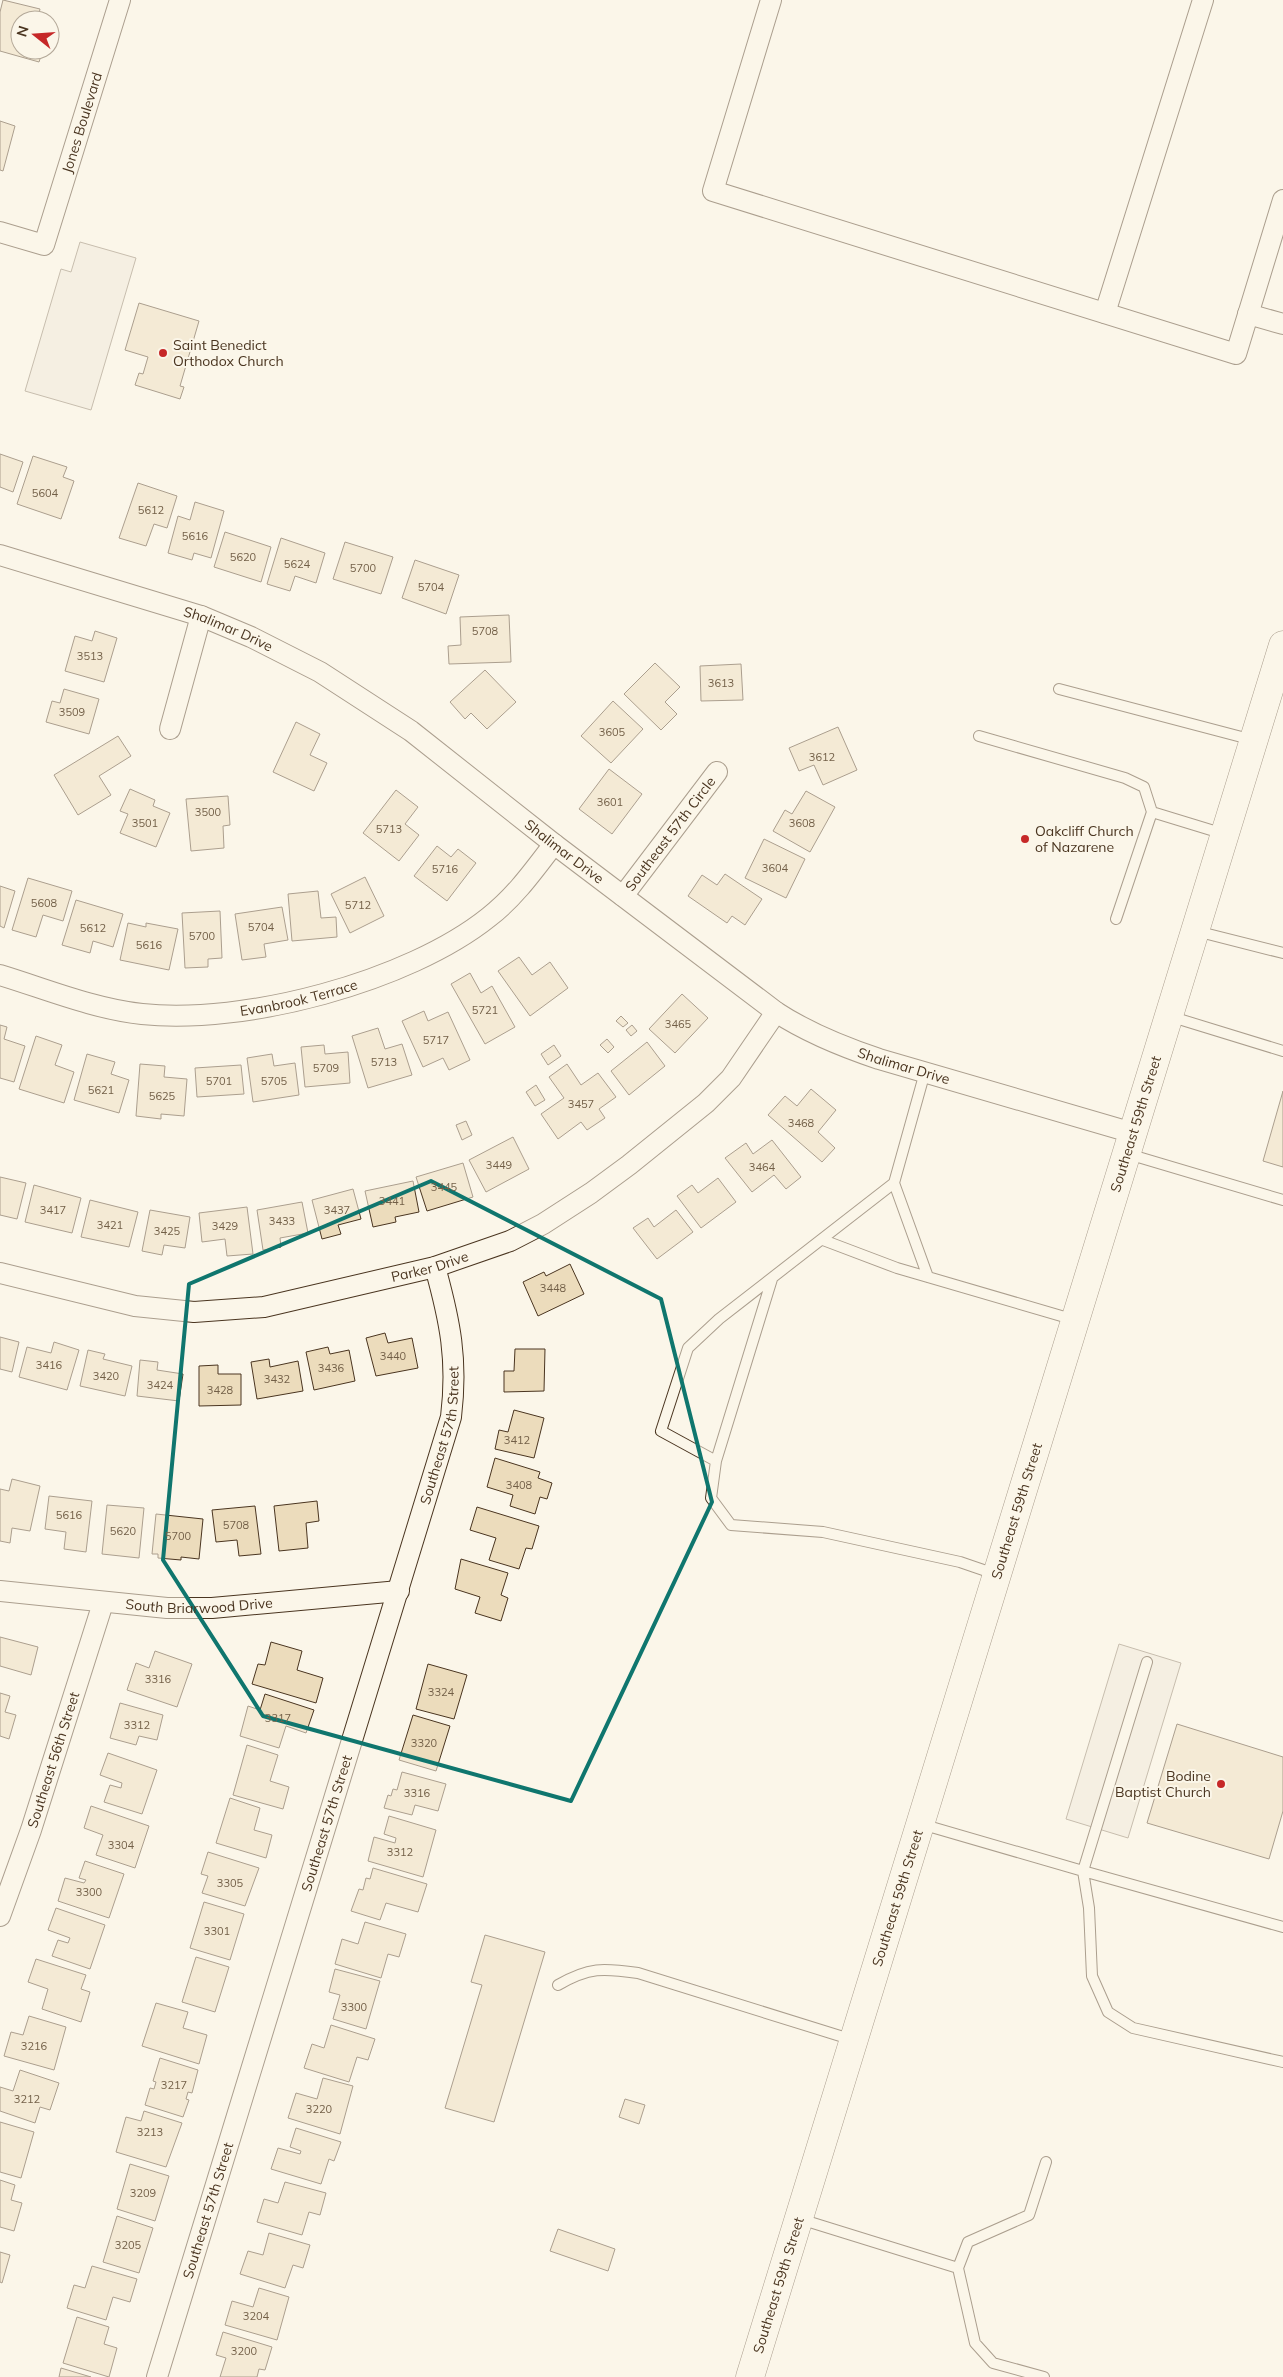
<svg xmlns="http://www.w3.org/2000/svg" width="1283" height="2377" viewBox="0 0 1283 2377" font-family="Mulish,sans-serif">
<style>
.parking{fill:#ede7d9;stroke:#887966}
.building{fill:#ecdcbc;stroke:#4a3520}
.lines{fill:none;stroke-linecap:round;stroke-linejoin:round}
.service-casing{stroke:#4a3520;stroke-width:12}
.minor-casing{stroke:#4a3520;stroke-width:22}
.secondary-casing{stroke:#4a3520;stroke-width:29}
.service{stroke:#fbf6e9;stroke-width:10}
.minor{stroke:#fbf6e9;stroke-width:20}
.secondary{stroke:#fbf6e9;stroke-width:28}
.marked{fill:none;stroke:#0f766e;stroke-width:4;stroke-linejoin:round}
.poi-dot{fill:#c62828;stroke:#fbf6e9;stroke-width:2}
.labels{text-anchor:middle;stroke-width:4;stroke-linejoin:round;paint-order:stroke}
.number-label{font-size:11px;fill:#725f47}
.street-label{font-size:14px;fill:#4a3520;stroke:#fbf6e9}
.poi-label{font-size:14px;fill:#4a3520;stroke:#fbf6e9;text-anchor:start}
</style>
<rect width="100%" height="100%" fill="#fbf6e9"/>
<!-- parking -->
<path class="parking" d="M80,242L136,258L91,410L25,391L61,269L71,272Z
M1119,1644L1181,1663L1128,1838L1066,1819Z"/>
<!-- building -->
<path class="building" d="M3,0L40,9L38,18L46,20H20V50H43L39,62L0,51V12Z
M0,121L15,126L3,171L0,170Z
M139,303L199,321L180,386L184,387L180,399L135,385L139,373L143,374L148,357L125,350Z
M0,454L23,462L13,492L0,487Z
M33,456L67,467L63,477L74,481L61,519L17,504Z
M138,483L177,496L167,528L154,524L146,546L119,538Z
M195,502L224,511L211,558L194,553L192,560L168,553L178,516L190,520Z
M225,532L271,547L261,582L214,567Z
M281,538L325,553L316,583L295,576L290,591L267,584Z
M345,542L393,557L381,594L333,579Z
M415,560L459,575L446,614L402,598Z
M509,615L511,662L449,664L448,646L461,645L460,617Z
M95,631L117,638L104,682L65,671L75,636L92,641Z
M655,663L680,687L665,702L677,714L661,730L624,694Z
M741,664L743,700L701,701L700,666Z
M485,670L516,702L487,729L471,713L465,719L450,702Z
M64,689L99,699L89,734L46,722L52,701L60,703Z
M613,701L643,729L611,763L581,736Z
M296,722L320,734L310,755L327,763L314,791L273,772Z
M838,727L857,770L823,785L814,765L799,771L789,748Z
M118,736L131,756L99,776L111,795L78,815L54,775Z
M609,769L642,794L612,834L579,809Z
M130,789L155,800L153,806L170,813L156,847L120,833L128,814L120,811Z
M396,790L418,807L405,824L419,835L399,861L363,833Z
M806,791L835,807L810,852L773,831L785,810L792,814Z
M228,796L230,825L223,826L224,848L191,851L186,799Z
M764,839L805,859L786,898L745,878Z
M437,846L451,857L458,849L476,863L447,901L414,876Z
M725,874L762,899L745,925L732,916L727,923L688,896L702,875L717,885Z
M365,877L384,916L350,933L331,894Z
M28,878L72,891L63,921L43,915L36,937L12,930Z
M0,886L15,891L4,928L0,926Z
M318,891L321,918L336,917L337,937L292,941L288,894Z
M76,900L123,914L113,947L93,941L90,953L62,945Z
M282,907L288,940L264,944L266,957L242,960L235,914Z
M220,911L222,958L208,959V967L185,968L182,913Z
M128,923L146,927V923L178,929L169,970L120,960Z
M519,957L532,975L550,962L568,988L530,1016L498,971Z
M470,973L481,993L492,986L515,1027L485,1044L451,984Z
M682,994L708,1018L675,1053L649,1029Z
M424,1011L428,1021L448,1012L470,1060L449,1070L443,1058L423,1067L402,1021Z
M621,1016L628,1023L623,1027L616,1021Z
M0,1025L7,1027L4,1039L25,1046L14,1082L0,1078Z
M632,1025L637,1031L631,1036L626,1030Z
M378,1028L385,1049L402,1044L412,1075L368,1088L352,1036Z
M36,1036L62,1045L55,1065L74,1072L64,1103L19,1089Z
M607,1039L614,1047L608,1053L600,1045Z
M647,1042L665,1066L629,1095L611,1071Z
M324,1045L325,1054L348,1052L350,1083L305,1087L301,1047Z
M554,1045L561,1056L548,1065L541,1054Z
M87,1054L115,1062L111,1074L129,1080L119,1113L74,1100Z
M272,1054L274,1066L295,1063L299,1095L253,1102L247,1058Z
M140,1064L165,1066L164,1077L187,1079L184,1116L161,1114V1119L136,1116Z
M567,1064L581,1085L598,1073L616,1097L599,1109L605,1118L587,1130L581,1122L558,1139L541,1114L564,1098L549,1077Z
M241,1065L244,1094L197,1097L195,1068Z
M536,1085L545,1100L535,1106L526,1092Z
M811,1089L836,1110L818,1132L835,1148L822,1162L768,1115L785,1096L797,1106Z
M1283,1091V1167L1263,1161Z
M466,1121L472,1135L462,1140L456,1125Z
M513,1137L529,1169L486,1192L469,1160Z
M772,1140L801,1177L786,1189L774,1175L752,1192L725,1158L746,1143L753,1154Z
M463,1163L473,1197L427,1211L416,1177Z
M0,1177L26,1183L17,1219L0,1215Z
M718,1178L736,1202L701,1228L677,1196L692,1185L698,1193Z
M413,1181L419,1212L395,1217L396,1222L373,1227L365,1191Z
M34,1185L81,1198L72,1233L25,1222Z
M353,1189L361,1219L338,1225L341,1234L322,1239L312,1200Z
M90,1200L138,1212L129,1247L81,1237Z
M302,1202L308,1233L280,1238L281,1247L263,1250L257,1210Z
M247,1207L253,1254L227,1256L225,1239L202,1242L199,1213Z
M150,1210L190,1217L185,1248L164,1245L162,1255L142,1251Z
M676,1210L693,1232L657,1259L633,1228L648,1218L654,1227Z
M570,1264L584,1294L538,1316L523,1282L544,1272L546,1276Z
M385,1333L388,1343L412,1338L418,1368L376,1376L366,1338Z
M0,1337L19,1342L12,1372L0,1369Z
M54,1342L79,1350L67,1390L19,1377L27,1347L51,1353Z
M328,1347L330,1354L349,1350L355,1381L314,1390L306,1352Z
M515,1349H545L544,1391L504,1392V1371H514Z
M88,1350L105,1354L103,1359L132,1366L125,1396L80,1386Z
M269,1359L270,1367L298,1361L303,1391L257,1399L251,1362Z
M140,1360L158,1362L157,1370L183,1374L179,1401L137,1396Z
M218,1365V1374H241V1405L199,1406V1366Z
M514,1410L544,1418L534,1458L495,1449L499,1430L508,1432Z
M495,1458L540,1472L538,1478L552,1483L547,1499L540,1497L535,1514L510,1506L513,1495L487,1487Z
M12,1479L40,1486L30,1531L12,1528L10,1543L0,1541V1489L9,1491Z
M49,1496L92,1501L86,1552L64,1549L66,1532L45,1529Z
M317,1501L319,1521L306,1523L308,1548L279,1551L274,1506Z
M107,1505L144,1508L139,1558L102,1554Z
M255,1506L261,1554L239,1556L237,1540L216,1542L212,1510Z
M477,1507L539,1526L532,1549L526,1548L519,1569L489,1560L496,1538L470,1530Z
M156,1514L203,1519L199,1559L181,1557V1560L158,1558V1554H152Z
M461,1559L508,1573L501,1595L508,1598L501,1621L475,1613L480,1597L455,1589Z
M0,1637L38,1647L31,1675L0,1666Z
M271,1642L302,1651L297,1670L323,1678L316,1703L252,1684L258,1664L265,1665Z
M155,1651L192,1664L177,1707L127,1690L136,1663L149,1668Z
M428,1664L467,1675L454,1719L416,1709Z
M0,1693L10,1696L5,1712L16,1715L9,1739L0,1736Z
M265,1694L314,1710L306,1733L286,1726L279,1748L240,1736L248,1706L260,1710Z
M120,1703L163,1715L157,1740L139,1736L136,1745L110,1738Z
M413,1715L450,1726L436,1771L399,1760Z
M1177,1724L1283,1757V1811L1269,1859L1147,1823Z
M247,1745L278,1755L270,1781L289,1787L283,1809L233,1795Z
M108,1753L157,1770L142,1814L104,1802L110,1785L121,1788L122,1783L100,1775Z
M402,1772L446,1784L438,1811L415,1805L412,1815L384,1808L388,1795L391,1796L393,1789L397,1790Z
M230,1798L260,1808L254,1830L272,1835L266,1858L216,1843Z
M91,1806L149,1826L135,1868L96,1855L103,1835L84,1828Z
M389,1816L436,1830L423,1877L368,1861L374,1837L395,1843L396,1838L384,1834Z
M208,1852L259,1868L245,1906L202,1893L208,1876L201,1874Z
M85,1861L124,1874L109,1918L58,1901L65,1878L84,1883L86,1880L79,1878Z
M373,1868L427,1884L418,1912L386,1903L380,1920L351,1911L359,1889L363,1890L366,1878L370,1879Z
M204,1902L244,1914L230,1960L190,1948Z
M56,1908L105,1925L90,1969L52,1956L58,1940L68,1943L70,1938L48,1930Z
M365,1922L406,1934L399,1957L388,1954L381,1978L335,1964L342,1939L358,1944Z
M485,1935L545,1952L494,2122L445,2108L482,1985L471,1982Z
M196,1957L229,1967L215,2012L182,2002Z
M36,1959L86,1975L81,1989L90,1992L81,2022L42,2009L48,1989L28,1982Z
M335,1969L380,1981L366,2029L333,2019L340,1995L329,1992Z
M156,2003L188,2012L183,2028L207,2035L199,2064L142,2046Z
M29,2016L66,2027L54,2070L4,2056L11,2032L23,2035Z
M331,2025L375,2039L368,2060L357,2057L349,2082L304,2068L312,2044L324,2048Z
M160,2058L198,2070L192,2093L188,2092L186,2099L189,2100L183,2117L145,2105L150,2088L154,2089L156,2082L153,2081Z
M20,2070L59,2083L50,2110L40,2107L35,2123L0,2111V2087L13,2091Z
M323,2078L353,2086L340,2134L288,2118L296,2093L317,2099Z
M625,2099L645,2105L639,2124L619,2117Z
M144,2111L182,2123L166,2167L116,2152L126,2117L141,2121Z
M0,2122L34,2132L21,2178L0,2172Z
M296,2128L341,2142L334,2161L329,2159L321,2184L271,2169L278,2148L300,2154L301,2151L290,2147Z
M130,2164L169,2176L155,2221L117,2209Z
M0,2180L15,2185L11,2200L22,2203L14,2231L0,2227Z
M285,2182L326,2193L320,2215L309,2212L302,2235L257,2222L264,2199L278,2203Z
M117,2216L153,2228L139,2273L103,2262Z
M558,2229L615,2249L608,2271L550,2251Z
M269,2233L310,2245L303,2268L293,2265L285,2288L240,2274L248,2251L263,2255Z
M0,2252L10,2255L2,2283L0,2282Z
M92,2266L137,2279L130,2302L113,2297L106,2320L67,2308L74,2285L85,2288Z
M259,2288L289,2297L277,2340L225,2325L232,2301L253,2307Z
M77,2317L109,2327L104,2344L117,2348L109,2377L63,2363Z
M223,2332L272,2347L265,2370L259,2369L257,2377H220L226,2358L216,2355Z
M61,2368L91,2377H59Z"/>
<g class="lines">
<!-- service casing -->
<g class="service-casing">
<path id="service" d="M1059,689L1253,740
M979,736L1125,778L1144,787L1152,812L1224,834
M1116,919L1152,812
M1196,931L1283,953
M1169,1016L1283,1051
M1128,1154L1283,1200
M894,1183L928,1277
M823,1240L897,1268L1075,1320
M772,1279L716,1461L661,1431L688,1348L719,1319L894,1183L925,1072
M716,1461L711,1498L731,1525L823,1532L960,1562L995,1574
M921,1824L1083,1871L1147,1662
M1283,1927L1083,1871L1089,1908L1092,1976L1108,2012L1133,2028L1283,2062
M558,1985C589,1967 603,1968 638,1973L853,2040
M800,2219L958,2268L975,2343L993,2363L1044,2377
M958,2268L968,2242L1029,2215L1046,2162"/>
</g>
<!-- minor casing -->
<g class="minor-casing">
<g id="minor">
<path d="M771,0L713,191L1236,354L1283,200"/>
<path id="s1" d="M0,232L44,245L120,0"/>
<path d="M1105,313L1203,0"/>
<path d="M1248,314L1283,324"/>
<path id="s2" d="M0,555L201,616L251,637L320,672L411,731L554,844L776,1012C808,1033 843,1047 879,1059L1133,1133"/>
<path d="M170,729L201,616"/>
<path id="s3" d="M623,896L717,772"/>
<path id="s4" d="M0,975C46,989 94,1009 142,1014C244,1025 408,982 489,917C515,897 534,870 554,844"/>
<path id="s5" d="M0,1273L135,1306L194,1312L264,1307L435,1267L510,1241L543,1224L591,1193L629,1165L706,1103L731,1078L776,1012"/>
<path id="s6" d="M0,1591L167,1608H212L399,1591"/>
<path id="s7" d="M0,1916L31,1830L103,1603"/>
<path id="s8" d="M157,2377L451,1417C458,1360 450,1321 435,1267"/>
</g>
</g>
<!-- secondary casing -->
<g class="secondary-casing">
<g id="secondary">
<path id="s9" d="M750,2377L1283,645"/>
</g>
</g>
<!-- service -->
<use href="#service" class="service"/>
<!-- minor -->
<use href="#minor" class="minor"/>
<!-- secondary -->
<use href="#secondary" class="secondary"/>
</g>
<!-- marked area -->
<path d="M0 0H1283V2377H0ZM431,1181L661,1299L712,1502L571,1801L263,1716L163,1560L189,1284Z" fill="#fbf6e9" fill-opacity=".55" fill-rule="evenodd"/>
<path class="marked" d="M431,1181L661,1299L712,1502L571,1801L263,1716L163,1560L189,1284Z"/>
<!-- markers -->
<g class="poi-dot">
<circle cx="163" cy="353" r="5"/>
<circle cx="1025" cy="839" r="5"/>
<circle cx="1221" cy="1784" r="5"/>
</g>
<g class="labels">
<!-- number labels -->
<g class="number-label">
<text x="45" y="497">5604</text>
<text x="151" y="514">5612</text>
<text x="195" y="540">5616</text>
<text x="243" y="561">5620</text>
<text x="297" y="568">5624</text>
<text x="363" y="572">5700</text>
<text x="431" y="591">5704</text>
<text x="485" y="635">5708</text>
<text x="90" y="660">3513</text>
<text x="721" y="687">3613</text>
<text x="72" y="716">3509</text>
<text x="612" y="736">3605</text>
<text x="822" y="761">3612</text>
<text x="610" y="806">3601</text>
<text x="208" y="816">3500</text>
<text x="145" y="827">3501</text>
<text x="802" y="827">3608</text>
<text x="389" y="833">5713</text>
<text x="775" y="872">3604</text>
<text x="445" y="873">5716</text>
<text x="44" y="907">5608</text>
<text x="358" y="909">5712</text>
<text x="261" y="931">5704</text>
<text x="93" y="932">5612</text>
<text x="202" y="940">5700</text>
<text x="149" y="949">5616</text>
<text x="485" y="1014">5721</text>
<text x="678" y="1028">3465</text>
<text x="436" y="1044">5717</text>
<text x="384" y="1066">5713</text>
<text x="326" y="1072">5709</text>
<text x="219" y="1085">5701</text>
<text x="274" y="1085">5705</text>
<text x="101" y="1094">5621</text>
<text x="162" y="1100">5625</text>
<text x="581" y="1108">3457</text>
<text x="801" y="1127">3468</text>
<text x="499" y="1169">3449</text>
<text x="762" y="1171">3464</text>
<text x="444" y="1191">3445</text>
<text x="392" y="1205">3441</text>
<text x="53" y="1214">3417</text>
<text x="337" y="1214">3437</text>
<text x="282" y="1225">3433</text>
<text x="110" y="1229">3421</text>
<text x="225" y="1230">3429</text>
<text x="167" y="1235">3425</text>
<text x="553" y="1292">3448</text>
<text x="393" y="1360">3440</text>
<text x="49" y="1369">3416</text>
<text x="331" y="1372">3436</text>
<text x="106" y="1380">3420</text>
<text x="277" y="1383">3432</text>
<text x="160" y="1389">3424</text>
<text x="220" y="1394">3428</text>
<text x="517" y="1444">3412</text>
<text x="519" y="1489">3408</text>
<text x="69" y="1519">5616</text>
<text x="236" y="1529">5708</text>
<text x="123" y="1535">5620</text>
<text x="178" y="1540">5700</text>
<text x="158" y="1683">3316</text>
<text x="441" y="1696">3324</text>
<text x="278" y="1722">3317</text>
<text x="137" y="1729">3312</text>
<text x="424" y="1747">3320</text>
<text x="417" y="1797">3316</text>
<text x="121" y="1849">3304</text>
<text x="400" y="1856">3312</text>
<text x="230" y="1887">3305</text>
<text x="89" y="1896">3300</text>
<text x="217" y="1935">3301</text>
<text x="354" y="2011">3300</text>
<text x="34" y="2050">3216</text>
<text x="174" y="2089">3217</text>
<text x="27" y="2103">3212</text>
<text x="319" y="2113">3220</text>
<text x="150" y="2136">3213</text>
<text x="143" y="2197">3209</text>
<text x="128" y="2249">3205</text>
<text x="256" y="2320">3204</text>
<text x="244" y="2355">3200</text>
</g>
<!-- street labels -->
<g class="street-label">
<text dy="5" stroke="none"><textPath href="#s1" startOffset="174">Jones Boulevard</textPath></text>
<text dy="5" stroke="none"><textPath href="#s2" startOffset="240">Shalimar Drive</textPath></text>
<text dy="5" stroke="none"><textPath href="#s3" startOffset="78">Southeast 57th Circle</textPath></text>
<text dy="5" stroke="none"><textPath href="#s2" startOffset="645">Shalimar Drive</textPath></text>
<text dy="5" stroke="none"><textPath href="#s4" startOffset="306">Evanbrook Terrace</textPath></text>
<text dy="5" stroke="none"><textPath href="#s2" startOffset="1050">Shalimar Drive</textPath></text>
<text dy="5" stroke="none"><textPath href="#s9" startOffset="1311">Southeast 59th Street</textPath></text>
<text dy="5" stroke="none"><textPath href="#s5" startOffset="439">Parker Drive</textPath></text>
<text dy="5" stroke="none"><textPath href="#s8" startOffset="984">Southeast 57th Street</textPath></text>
<text dy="5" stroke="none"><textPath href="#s9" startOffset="906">Southeast 59th Street</textPath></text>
<text dy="5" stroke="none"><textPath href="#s6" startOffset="200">South Briarwood Drive</textPath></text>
<text dy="5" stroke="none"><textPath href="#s7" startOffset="165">Southeast 56th Street</textPath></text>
<text dy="5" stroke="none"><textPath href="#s8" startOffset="579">Southeast 57th Street</textPath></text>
<text dy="5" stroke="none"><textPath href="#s9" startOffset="501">Southeast 59th Street</textPath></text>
<text dy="5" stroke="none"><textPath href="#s8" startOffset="174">Southeast 57th Street</textPath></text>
<text dy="5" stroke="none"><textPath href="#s9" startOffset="96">Southeast 59th Street</textPath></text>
</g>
<!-- poi labels -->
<g class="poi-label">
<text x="173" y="350">Saint Benedict<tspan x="173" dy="16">Orthodox Church</tspan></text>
<text x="1035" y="836">Oakcliff Church<tspan x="1035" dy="16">of Nazarene</tspan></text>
<text x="1211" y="1781" text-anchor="end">Bodine<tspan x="1211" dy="16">Baptist Church</tspan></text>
</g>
</g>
<!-- north arrow -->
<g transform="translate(35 35) rotate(287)"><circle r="24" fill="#fbf6e9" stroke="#b4a999"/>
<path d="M0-4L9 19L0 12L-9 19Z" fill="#c62828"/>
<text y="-8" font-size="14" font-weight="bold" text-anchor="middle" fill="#4a3520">N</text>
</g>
</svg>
